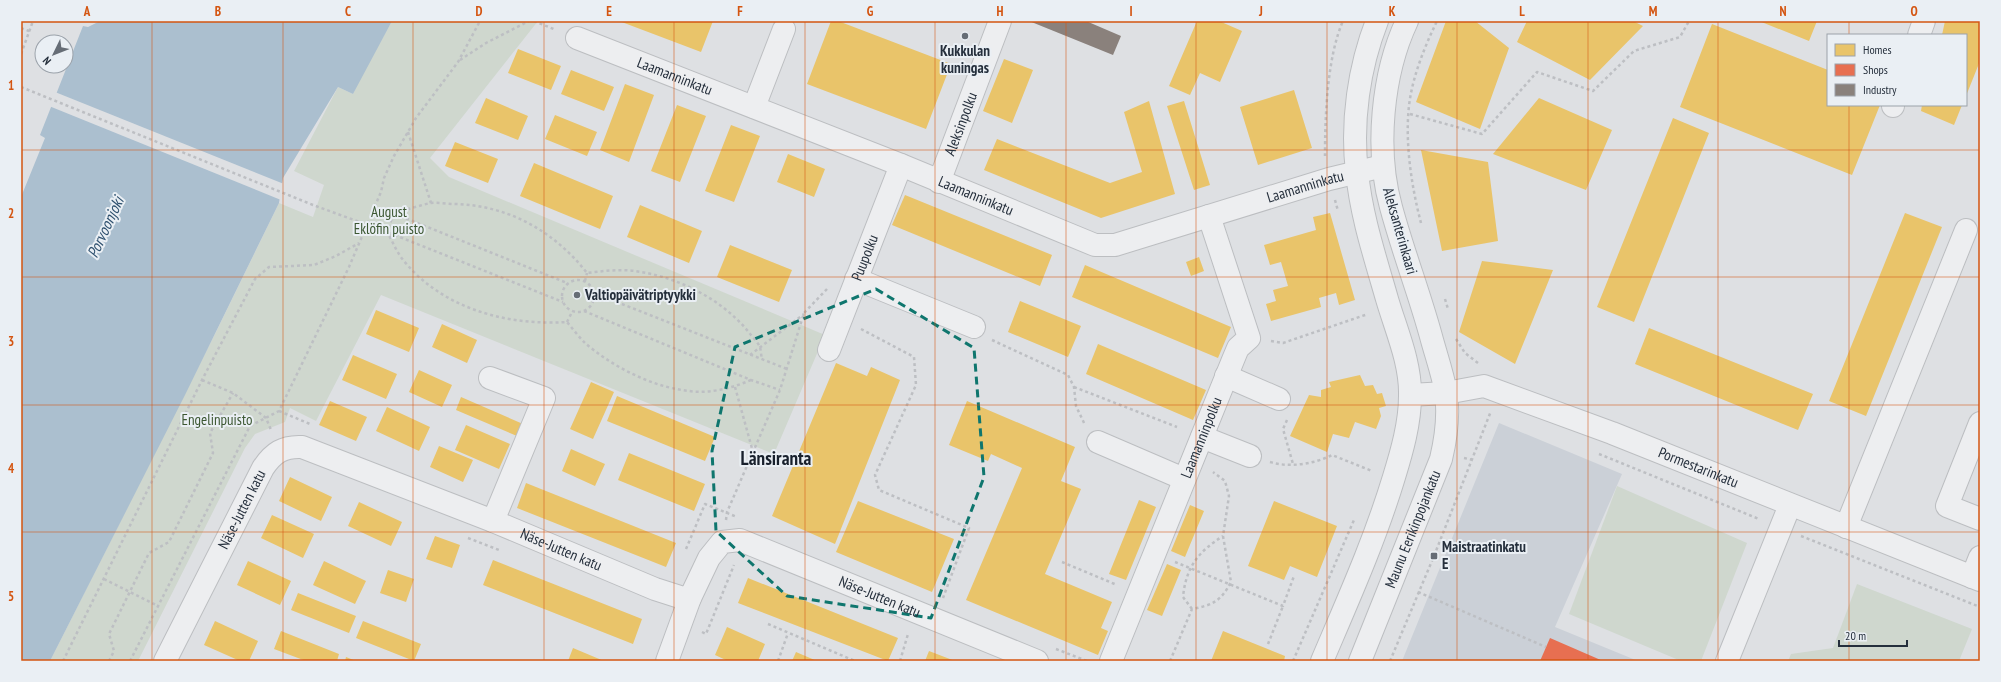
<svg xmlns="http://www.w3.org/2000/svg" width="2001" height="682" viewBox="0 0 2001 682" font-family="'PT Sans Narrow',sans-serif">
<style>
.built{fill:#cbd0d7}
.green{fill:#cfd7ce}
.water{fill:#abbfcf}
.pier{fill:#dee0e3}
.homes{fill:#e9c46a}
.shops{fill:#e76f51}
.industry{fill:#8a817c}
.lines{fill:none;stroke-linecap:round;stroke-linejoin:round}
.minor-casing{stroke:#bcbec1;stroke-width:24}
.path{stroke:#bdbfc3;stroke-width:2.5;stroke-dasharray:3 3;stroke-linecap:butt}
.minor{stroke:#edeef0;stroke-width:22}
.marked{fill:none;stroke:#0f766e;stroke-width:3;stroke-dasharray:8 5;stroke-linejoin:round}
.grid{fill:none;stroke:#d45511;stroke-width:1;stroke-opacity:0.55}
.poi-dot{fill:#666d76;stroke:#eaeff4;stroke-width:1.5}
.labels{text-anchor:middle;stroke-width:4;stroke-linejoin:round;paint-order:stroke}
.poi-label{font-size:15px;font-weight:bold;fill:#252f3c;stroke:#eaeff4;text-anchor:start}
.street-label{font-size:15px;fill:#252f3c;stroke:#eaeff4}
.park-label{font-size:15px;fill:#3c5732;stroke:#eaeff4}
.water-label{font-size:16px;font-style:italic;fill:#2f516f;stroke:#eaeff4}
.district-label{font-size:19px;font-weight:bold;fill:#18202c;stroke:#eaeff4}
.neatline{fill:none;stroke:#d45511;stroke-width:1.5}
.grid-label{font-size:13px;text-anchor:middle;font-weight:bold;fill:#d45511}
</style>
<rect width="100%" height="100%" fill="#dee0e3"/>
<!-- built -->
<path class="built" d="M1499,423L1622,474L1555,627L1638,661H1402Z"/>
<!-- green -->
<path class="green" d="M392,21H538L430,158L449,177L825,335L774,454L381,295L316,421L290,408L285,422L255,434L245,448L138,661H50L216,332L279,203L313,217L324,185L294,171L338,87L353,94L365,69Z
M1617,486L1747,543L1701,661H1681L1569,614Z
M1857,584L1972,629L1959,661H1788L1791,654L1833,648Z"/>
<!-- water -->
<path class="water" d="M100,21H392L353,94L338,87L283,178L279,203L185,395L50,661H21V197L45,138L40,135L83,26L88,27Z"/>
<!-- pier -->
<path class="pier" d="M55,92L284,184L281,200L49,106Z"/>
<!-- homes -->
<path class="homes" d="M619,21H713L701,52Z
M831,21H838L951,64L926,129L807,84Z
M1197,21H1219L1242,31L1220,82L1200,73L1190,95L1169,86Z
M1446,21H1475L1509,48L1480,129L1416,102Z
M1527,21H1633L1643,26L1590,80L1517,42Z
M1759,21H1817L1809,41Z
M1945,21H1980V61L1966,96V35H1942Z
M1712,24L1828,70V105H1880L1852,175L1680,107Z
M518,49L561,66L551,90L508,73Z
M1004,59L1033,70L1012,123L983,111Z
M571,70L614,87L604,111L561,94Z
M625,84L654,95L629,162L600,150Z
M1294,90L1312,148L1258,165L1240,107Z
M486,98L528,116L518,140L475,123Z
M1539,98L1612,130L1586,190L1493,154Z
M1149,101L1175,194L1101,218L984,170L997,139L1110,183L1142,172L1124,112Z
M1184,101L1210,185L1194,190L1167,106Z
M677,105L706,116L680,182L651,171Z
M1922,105H1962L1954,125L1921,111Z
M555,115L597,132L587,156L545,139Z
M1673,118L1709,133L1634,322L1597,307Z
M731,125L760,136L734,202L705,191Z
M455,142L498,159L488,183L445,166Z
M1421,150L1488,162L1498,241L1442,251Z
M788,154L825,169L814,197L777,182Z
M534,163L613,196L600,229L520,196Z
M905,195L1052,255L1040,286L892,225Z
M640,205L702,231L689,263L627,237Z
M1330,213L1355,300L1339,305L1336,293L1319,298L1321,307L1271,321L1266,304L1276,301L1273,290L1288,286L1281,262L1270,265L1264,245L1316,230L1313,217Z
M1905,213L1942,227L1866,416L1829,401Z
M730,245L792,270L779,302L717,277Z
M1199,257L1204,271L1191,276L1186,262Z
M1482,261L1553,270L1515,364L1459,332Z
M1085,265L1231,327L1218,358L1072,297Z
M1020,301L1081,326L1068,357L1008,332Z
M376,310L419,328L409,352L366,334Z
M442,324L477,340L467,363L432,347Z
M1649,328L1813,394L1798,430L1635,364Z
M1098,344L1206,390L1193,420L1086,374Z
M353,355L397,374L386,399L342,380Z
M836,363L867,376L871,367L900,380L835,544L772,516Z
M419,370L452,385L442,407L409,392Z
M1360,375L1365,386L1373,385L1377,394L1382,393L1386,406L1379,408L1381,416L1376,429L1355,422L1349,438L1333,434L1327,452L1290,436L1309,395L1321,397V390L1331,387L1329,382Z
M591,382L614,392L593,439L570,429Z
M617,396L715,437L705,461L607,421Z
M461,397L523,424L517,436L456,410Z
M330,401L367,417L356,441L319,425Z
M967,401L1075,447L1061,481L1081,489L1045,574L1112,602L1101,628L1108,631L1098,655L966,600L1022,468L991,454L988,461L949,445Z
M387,407L430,427L419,451L376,431Z
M466,425L510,444L499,469L455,450Z
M439,446L473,460L463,482L430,467Z
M571,449L605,464L595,486L562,471Z
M629,453L705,484L694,511L618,480Z
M290,477L332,497L321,521L279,501Z
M526,483L676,543L666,567L517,508Z
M1139,500L1156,507L1126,580L1109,574Z
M858,501L954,539L932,592L836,552Z
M1274,501L1337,526L1317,577L1290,566L1284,580L1248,566Z
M359,502L402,522L391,546L348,526Z
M1190,505L1204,511L1185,557L1171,551Z
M272,515L314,534L303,558L261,538Z
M435,536L460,545L452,568L426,559Z
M493,560L642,619L633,644L483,585Z
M248,561L291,581L280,605L237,585Z
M324,561L366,581L355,604L313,585Z
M1167,564L1181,570L1162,616L1147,610Z
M388,570L414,579L406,602L380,593Z
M748,578L898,638L888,661L738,603Z
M298,593L356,616L349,633L291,610Z
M215,621L258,641L249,661H240L204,645Z
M363,621L421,644L414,661L356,638Z
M727,627L765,644L758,661H728L715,655Z
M281,631L339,654L337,661H306L274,649Z
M1223,631L1285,656L1284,661H1211Z
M573,648L604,661H568Z
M929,651L955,661H925Z
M796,652L817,661H792Z
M346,657L356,661H345Z"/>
<!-- shops -->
<path class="shops" d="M1550,638L1603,661H1540Z"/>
<!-- industry -->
<path class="industry" d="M1029,21H1086L1121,36L1113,55Z"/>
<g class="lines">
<!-- minor casing -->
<g class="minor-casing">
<g id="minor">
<path d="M1919,35L1924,21"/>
<path id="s1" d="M577,38L901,165L1095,245H1115L1329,179L1383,166"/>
<path d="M1893,106V105"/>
<path d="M754,107L784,29"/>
<path id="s2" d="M939,182L1000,21"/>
<path d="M856,279L974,327"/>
<path id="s3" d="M829,350L901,165"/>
<path d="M1226,376L1279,399"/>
<path d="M490,378L544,398L493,521"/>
<path id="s4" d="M1410,395L1446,393L1484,386L1612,433L1980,580"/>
<path d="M1980,423L1947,506L1980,519"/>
<path d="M1202,437L1250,456"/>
<path d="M1098,442L1184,479"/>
<path d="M1846,527L1966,230"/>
<path d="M1972,577L1980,557"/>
<path id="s5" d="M165,661L263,468C273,453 283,446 302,447L493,521L655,589L683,598H690L709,558L722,542L740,540L1037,661"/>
<path d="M667,661L690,598"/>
<path id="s6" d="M1111,661L1233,360L1238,348L1249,338L1209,216"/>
<path d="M1322,661C1348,600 1375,540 1394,477C1402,451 1410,423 1410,396C1411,363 1396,330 1387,299C1375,257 1361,215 1357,172C1351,122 1359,67 1377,21"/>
<path id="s7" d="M1360,661L1441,459C1446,438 1449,415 1446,393C1443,375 1437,358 1432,340C1420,295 1403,252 1391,207C1375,150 1382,74 1407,21"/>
<path d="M1727,661L1790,505"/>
</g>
</g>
<!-- path -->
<path class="path" d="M534,21L556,30
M21,28L29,31
M21,54L33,21
M460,60L486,43L529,21
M21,87L313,205L387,232L563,302
M1410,114L1482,134L1537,72L1593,91L1634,51L1680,37L1689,21
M408,132L431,203
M1325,156C1325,117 1327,57 1343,21
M1335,200L1338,211
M395,214L567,283
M1421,223C1411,185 1403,133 1411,93C1416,68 1426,44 1437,21
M562 296a16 16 0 1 1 32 0a16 16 0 1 1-32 0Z
M585,281L587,273
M594,293L787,369
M1445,299L1448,309
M584,311L751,380L780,390
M567,322L572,312
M861,329L914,357L916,385L875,475L879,490L969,528L943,598
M1456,339L1465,353L1478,363
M992,340L1068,375L1074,387L1076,406L1085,425
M1271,341L1283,343L1368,314
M750,355L804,314
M202,380L233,393L266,418L271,430
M751,380C732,388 710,394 689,391C652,387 613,367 585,343C579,337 573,329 567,322C508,326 443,309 404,261C397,253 393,242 387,232L394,213C406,210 418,206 430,203C437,202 446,204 454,204C508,205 554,231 587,273C603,271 619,269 635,271C679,277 724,300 751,335C754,338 758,343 760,347C761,351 761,355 762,359
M735,387L753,452
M1074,387L1177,427
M279,411L310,424
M1287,420L1283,429L1293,464
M1599,454L1759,519
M1464,458L1473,460
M1270,462C1290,468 1314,464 1332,455L1372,471
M726,520L727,512L780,390L804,313L827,289
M1801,536L1980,607
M468,538L499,550
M686,549L705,504L737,517
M1062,562L1117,585
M1175,562L1283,606L1294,576
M104,579L158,606
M1418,592L1546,647
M1192,609L1183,597C1186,567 1198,552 1223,536
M768,624L855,661
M702,632L706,634L734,565
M1268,644L1283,606
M1056,649L1087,661
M63,661L202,380L255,279L269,267L314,265L336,256L359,243
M109,661L114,651L109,634L149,553L169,542L213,453L210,433L233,393
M130,661L250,426L279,411L349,267L381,192L384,178L394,156L416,118L458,62L480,21
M778,661L788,633
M900,661L908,634
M1170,661L1192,609C1213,605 1221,601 1231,582L1223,536L1229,496L1225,481L1213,472
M1293,661L1354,520
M1390,661L1434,556L1491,411"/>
<!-- minor -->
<use href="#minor" class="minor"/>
</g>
<!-- marked area -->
<path class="marked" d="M876,289L974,348L984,477L931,618L787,596L716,531L712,451L735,347Z"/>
<!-- grid -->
<path class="grid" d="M152,21V661M283,21V661M413,21V661M544,21V661M674,21V661M805,21V661M935,21V661M1066,21V661M1196,21V661M1327,21V661M1457,21V661M1588,21V661M1718,21V661M1849,21V35M1849,105V661M21,150H1980M21,277H1980M21,405H1980M21,532H1980"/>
<!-- markers -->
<g class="poi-dot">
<circle cx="965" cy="36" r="4"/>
<circle cx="577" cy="295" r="4"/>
<rect x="1430" y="552" width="8" height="8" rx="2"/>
</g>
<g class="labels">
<!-- poi labels -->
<g class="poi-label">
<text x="965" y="56" text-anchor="middle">Kukkulan<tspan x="965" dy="17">kuningas</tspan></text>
<text x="585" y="300">Valtiopäivätriptyykki</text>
<text x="1442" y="552">Maistraatinkatu<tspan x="1442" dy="17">E</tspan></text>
</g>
<!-- street labels -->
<g class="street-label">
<text dy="5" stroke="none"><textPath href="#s1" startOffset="105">Laamanninkatu</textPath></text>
<text dy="5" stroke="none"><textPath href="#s2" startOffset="62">Aleksinpolku</textPath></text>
<text dy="5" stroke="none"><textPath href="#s1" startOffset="777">Laamanninkatu</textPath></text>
<text dy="5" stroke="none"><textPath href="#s1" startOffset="429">Laamanninkatu</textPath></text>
<text transform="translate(1400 231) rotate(74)" y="5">Aleksanterinkaari</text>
<text dy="5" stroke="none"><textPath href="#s3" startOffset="99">Puupolku</textPath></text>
<text dy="5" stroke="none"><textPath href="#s6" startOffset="241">Laamanninpolku</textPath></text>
<text dy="5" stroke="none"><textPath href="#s4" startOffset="304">Pormestarinkatu</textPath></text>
<text dy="5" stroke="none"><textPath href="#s5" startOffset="170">Näse-Jutten katu</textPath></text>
<text dy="5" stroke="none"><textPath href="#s7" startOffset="142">Maunu Eerikinpojankatu</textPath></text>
<text dy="5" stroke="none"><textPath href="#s5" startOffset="542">Näse-Jutten katu</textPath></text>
<text dy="5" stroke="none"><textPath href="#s5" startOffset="914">Näse-Jutten katu</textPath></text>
</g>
<!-- park labels -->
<g class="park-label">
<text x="389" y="217">August<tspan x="389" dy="17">Eklöfin puisto</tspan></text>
<text x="217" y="425">Engelinpuisto</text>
</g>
<!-- water labels -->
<g class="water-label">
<text transform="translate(105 227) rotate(-65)" y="6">Porvoonjoki</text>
</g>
<!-- district labels -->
<g class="district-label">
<text x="776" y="465">Länsiranta</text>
</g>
</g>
<!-- border -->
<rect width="2001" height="682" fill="none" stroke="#eaeff4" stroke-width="44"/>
<!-- legend -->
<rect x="1827" y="34" width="140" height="72" fill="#eaeff4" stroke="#9ba2aa"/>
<rect x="1835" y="44" width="20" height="12" fill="#e9c46a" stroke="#9ba2aa"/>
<text x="1863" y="54" font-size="12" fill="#252f3c">Homes</text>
<rect x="1835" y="64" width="20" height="12" fill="#e76f51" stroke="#9ba2aa"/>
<text x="1863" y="74" font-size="12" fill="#252f3c">Shops</text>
<rect x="1835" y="84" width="20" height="12" fill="#8a817c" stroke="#9ba2aa"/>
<text x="1863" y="94" font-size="12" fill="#252f3c">Industry</text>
<!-- north arrow -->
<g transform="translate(54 54) rotate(227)"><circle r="19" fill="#eaeff4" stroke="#9ba2aa"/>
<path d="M0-3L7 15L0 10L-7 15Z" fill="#666d76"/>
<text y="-6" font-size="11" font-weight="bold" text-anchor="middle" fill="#252f3c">N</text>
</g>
<!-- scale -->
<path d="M1839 640v6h68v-6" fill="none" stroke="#252f3c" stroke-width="2"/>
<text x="1845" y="640" font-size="12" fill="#252f3c" stroke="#eaeff4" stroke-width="3" paint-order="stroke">20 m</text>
<rect x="22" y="22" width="1957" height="638" class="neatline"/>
<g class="grid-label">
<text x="87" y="16">A</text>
<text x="218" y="16">B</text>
<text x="348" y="16">C</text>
<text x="479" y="16">D</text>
<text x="609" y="16">E</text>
<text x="740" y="16">F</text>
<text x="870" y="16">G</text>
<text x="1000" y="16">H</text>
<text x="1131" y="16">I</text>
<text x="1261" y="16">J</text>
<text x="1392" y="16">K</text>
<text x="1522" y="16">L</text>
<text x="1653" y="16">M</text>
<text x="1783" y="16">N</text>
<text x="1914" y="16">O</text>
<text x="11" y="90">1</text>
<text x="11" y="218">2</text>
<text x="11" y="346">3</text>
<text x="11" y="473">4</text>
<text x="11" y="601">5</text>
</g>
</svg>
